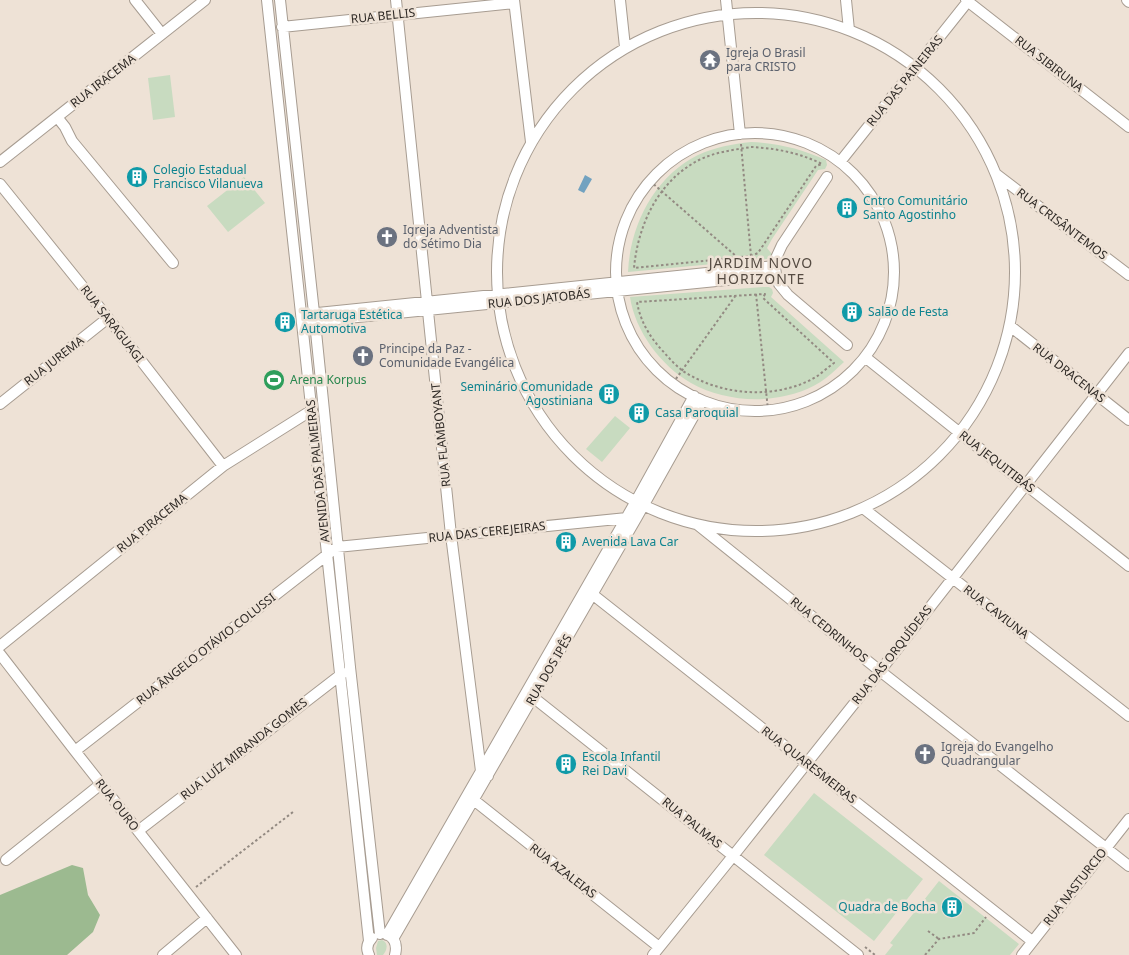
<svg xmlns="http://www.w3.org/2000/svg" width="1129" height="955" viewBox="0 0 1129 955" font-family="'Noto Sans',sans-serif">
<style>
.green{fill:#c8dbc0}
.forest{fill:#9cba90}
.water{fill:#72a2c0}
.lines{fill:none;stroke-linecap:round;stroke-linejoin:round}
.minor-casing{stroke:#a79c91;stroke-width:12}
.path{stroke:#938a82;stroke-width:2;stroke-dasharray:2.5 2.5;stroke-linecap:butt}
.minor{stroke:#fff;stroke-width:10}
.labels{text-anchor:middle;stroke-width:5;stroke-linejoin:round;paint-order:stroke}
.street-label{font-size:12px;fill:#2e2925;stroke:#eee2d6}
.worship-label{font-size:12px;fill:#5b616d;stroke:#eee2d6;text-anchor:start}
.culture-label{font-size:12px;fill:#0d838f;stroke:#eee2d6;text-anchor:start}
.leisure-label{font-size:12px;fill:#27864d;stroke:#eee2d6;text-anchor:start}
.neighbourhood-label{font-size:14px;letter-spacing:1px;fill:#554b42;stroke:#eee2d6}
</style>
<rect width="100%" height="100%" fill="#eee2d6"/>
<!-- green -->
<path class="green" d="M170,75L175,117L153,120L148,78Z
M751,142C777,143 802,149 826,160L827,165L825,169L818,170L772,239L767,248L772,254L767,259L628,272C630,225 655,176 698,155C715,147 733,144 751,142Z
M244,177L265,203L228,232L207,206Z
M763,287H769L772,289L773,293L771,297L844,362C838,367 833,373 826,378C812,389 791,396 773,398C746,402 714,396 691,383C661,366 635,331 630,297Z
M615,416L630,428L602,462L586,449Z
M814,793L923,879L874,941L764,855Z
M939,881L1019,944L1010,955H885L893,945L890,943Z
M382,940C389,943 387,950 383,955H377L376,948L378,941Z"/>
<!-- forest -->
<path class="forest" d="M72,865L83,868L88,895L100,915L93,932L67,955H0V895Z"/>
<!-- water -->
<path class="water" d="M585,175L592,179L584,193L578,190Z"/>
<g class="lines">
<!-- minor casing -->
<g class="minor-casing">
<path id="minor" d="M135,0L162,34
M267,0L369,941
M280,0L315,322L350,667L380,934
M396,0L451,535L481,771L488,776
M514,0L531,142
M620,0L625,47
M726,0L740,134
M846,0L849,30
M966,0L1129,127
M1127,0L1129,2
M497 272a259 259 0 1 1 518 0a259 259 0 1 1-518 0Z
M282,27L514,3
M57,117L65,127L72,141L173,263
M616 272a139 139 0 1 1 278 0a139 139 0 1 1-278 0Z
M0,162L205,0
M840,162L969,0
M996,174L1129,275
M827,177L782,245L776,258L775,266L776,275L779,284L788,295L847,345
M0,184L108,318L223,466
M308,314L775,266
M308,322L776,275
M1010,326L1129,420
M865,357L960,433L1129,566
M0,404L108,318
M863,508L1129,716
M698,525L880,671L1129,866
M587,590L1032,941
M0,646L223,466L312,410
M0,654L75,751L236,955
M529,694L858,955
M75,751L337,547L637,517
M470,797L659,947
M138,831L343,673
M6,860L101,784
M387,935L636,501L694,396
M388,935C396,939 397,947 395,955
M393,939L637,517L702,401
M163,955L207,918
M369,955C366,949 367,943 372,938
M653,955L733,856L880,671L1129,353
M1022,955L1129,819"/>
</g>
<!-- path -->
<path class="path" d="M741,144L751,256
M751,147C775,148 800,153 822,164L816,166L758,253L751,256L634,268C638,225 658,181 699,160C715,152 733,150 751,147Z
M650,181L737,257
M756,294L768,410
M765,294L763,298L834,363C828,367 822,373 816,377C776,400 721,396 683,371C675,365 668,357 661,349C649,336 640,320 637,302Z
M673,383L736,295
M196,887L293,812
M928,931L939,939
M865,947L875,955
M925,955L939,939L974,933L986,917"/>
<!-- minor -->
<use href="#minor" class="minor"/>
</g>
<!-- icons -->
<defs>
<g id="temple-disc" transform="scale(1.125)"><circle r="9.5" fill="#6b7280" stroke="#eee2d6"/><path d="M0-6L5-2H3V0L6.5 2.5H4V6H1.5V3h-3V6H-4V2.5H-6.5L-3 0V-2H-5Z" fill="#fff"/></g>
<g id="building-disc" transform="scale(1.125)"><circle r="9.5" fill="#0f9aa8" stroke="#eee2d6"/><path d="M-4-6H4V6H1V3H-1V6H-4ZM-2.5-4.3h1.7v1.8h-1.7ZM.8-4.3h1.7v1.8H.8ZM-2.5-1h1.7V.8h-1.7ZM.8-1h1.7V.8H.8Z" fill="#fff"/></g>
<g id="church-disc" transform="scale(1.125)"><circle r="9.5" fill="#6b7280" stroke="#eee2d6"/><path d="M-1.2-6h2.4v3.5h3.3v2.4h-3.3V6h-2.4V-.1h-3.3v-2.4h3.3Z" fill="#fff"/></g>
<g id="stadium-disc" transform="scale(1.125)"><circle r="9.5" fill="#2e9e5b" stroke="#eee2d6"/><path d="M0-5a6.5 5 0 1 0 0 10a6.5 5 0 1 0 0-10ZM-3.5-1.8h7v3.6h-7Z" fill="#fff"/></g>
</defs>
<g fill-rule="evenodd">
<use href="#temple-disc" x="710" y="60"/>
<use href="#building-disc" x="137" y="177"/>
<use href="#building-disc" x="847" y="208"/>
<use href="#church-disc" x="387" y="237"/>
<use href="#building-disc" x="852" y="312"/>
<use href="#building-disc" x="285" y="322"/>
<use href="#church-disc" x="363" y="356"/>
<use href="#stadium-disc" x="274" y="380"/>
<use href="#building-disc" x="609" y="394"/>
<use href="#building-disc" x="639" y="413"/>
<use href="#building-disc" x="566" y="542"/>
<use href="#church-disc" x="925" y="754"/>
<use href="#building-disc" x="566" y="764"/>
<use href="#building-disc" x="952" y="907"/>
</g>
<g class="labels">
<!-- street labels -->
<g class="street-label">
<text transform="translate(383 16) rotate(-6)" y="4">RUA BELLIS</text>
<text transform="translate(1049 64) rotate(38)" y="4">RUA SIBIRUNA</text>
<text transform="translate(103 81) rotate(-38)" y="4">RUA IRACEMA</text>
<text transform="translate(905 81) rotate(-51)" y="4">RUA DAS PAINEIRAS</text>
<text transform="translate(1062 224) rotate(37)" y="4">RUA CRISÂNTEMOS</text>
<text transform="translate(539 299) rotate(-6)" y="4">RUA DOS JATOBÁS</text>
<text transform="translate(112 324) rotate(52)" y="4">RUA SARAGUAGI</text>
<text transform="translate(54 361) rotate(-38)" y="4">RUA JUREMA</text>
<text transform="translate(1069 373) rotate(38)" y="4">RUA DRACENAS</text>
<text transform="translate(441 435) rotate(-96)" y="4">RUA FLAMBOYANT</text>
<text transform="translate(997 462) rotate(38)" y="4">RUA JEQUITIBÁS</text>
<text transform="translate(318 471) rotate(-96)" y="4">AVENIDA DAS PALMEIRAS</text>
<text transform="translate(152 523) rotate(-39)" y="4">RUA PIRACEMA</text>
<text transform="translate(487 532) rotate(-6)" y="4">RUA DAS CEREJEIRAS</text>
<text transform="translate(996 612) rotate(38)" y="4">RUA CAVIUNA</text>
<text transform="translate(829 630) rotate(39)" y="4">RUA CEDRINHOS</text>
<text transform="translate(206 649) rotate(-38)" y="4">RUA ÂNGELO OTÁVIO COLUSSI</text>
<text transform="translate(892 655) rotate(-52)" y="4">RUA DAS ORQUÍDEAS</text>
<text transform="translate(549 670) rotate(-60)" y="4">RUA DOS IPÊS</text>
<text transform="translate(244 749) rotate(-38)" y="4">RUA LUÍZ MIRANDA GOMES</text>
<text transform="translate(809 765) rotate(38)" y="4">RUA QUARESMEIRAS</text>
<text transform="translate(117 805) rotate(52)" y="4">RUA OURO</text>
<text transform="translate(692 823) rotate(39)" y="4">RUA PALMAS</text>
<text transform="translate(563 871) rotate(38)" y="4">RUA AZALEIAS</text>
<text transform="translate(1075 887) rotate(-52)" y="4">RUA NASTURCIO</text>
</g>
<!-- worship labels -->
<g class="worship-label">
<text x="726" y="57">Igreja O Brasil<tspan x="726" dy="14">para CRISTO</tspan></text>
<text x="403" y="234">Igreja Adventista<tspan x="403" dy="14">do Sétimo Dia</tspan></text>
<text x="379" y="353">Principe da Paz -<tspan x="379" dy="14">Comunidade Evangélica</tspan></text>
<text x="941" y="751">Igreja do Evangelho<tspan x="941" dy="14">Quadrangular</tspan></text>
</g>
<!-- culture labels -->
<g class="culture-label">
<text x="153" y="174">Colegio Estadual<tspan x="153" dy="14">Francisco Vilanueva</tspan></text>
<text x="863" y="205">Cntro Comunitário<tspan x="863" dy="14">Santo Agostinho</tspan></text>
<text x="868" y="316">Salão de Festa</text>
<text x="301" y="319">Tartaruga Estética<tspan x="301" dy="14">Automotiva</tspan></text>
<text x="593" y="391" text-anchor="end">Seminário Comunidade<tspan x="593" dy="14">Agostiniana</tspan></text>
<text x="655" y="417">Casa Paroquial</text>
<text x="582" y="546">Avenida Lava Car</text>
<text x="582" y="761">Escola Infantil<tspan x="582" dy="14">Rei Davi</tspan></text>
<text x="936" y="911" text-anchor="end">Quadra de Bocha</text>
</g>
<!-- leisure labels -->
<g class="leisure-label">
<text x="290" y="384">Arena Korpus</text>
</g>
<!-- neighbourhood labels -->
<g class="neighbourhood-label">
<text x="761" y="268">JARDIM NOVO<tspan x="761" dy="16">HORIZONTE</tspan></text>
</g>
</g>
</svg>
